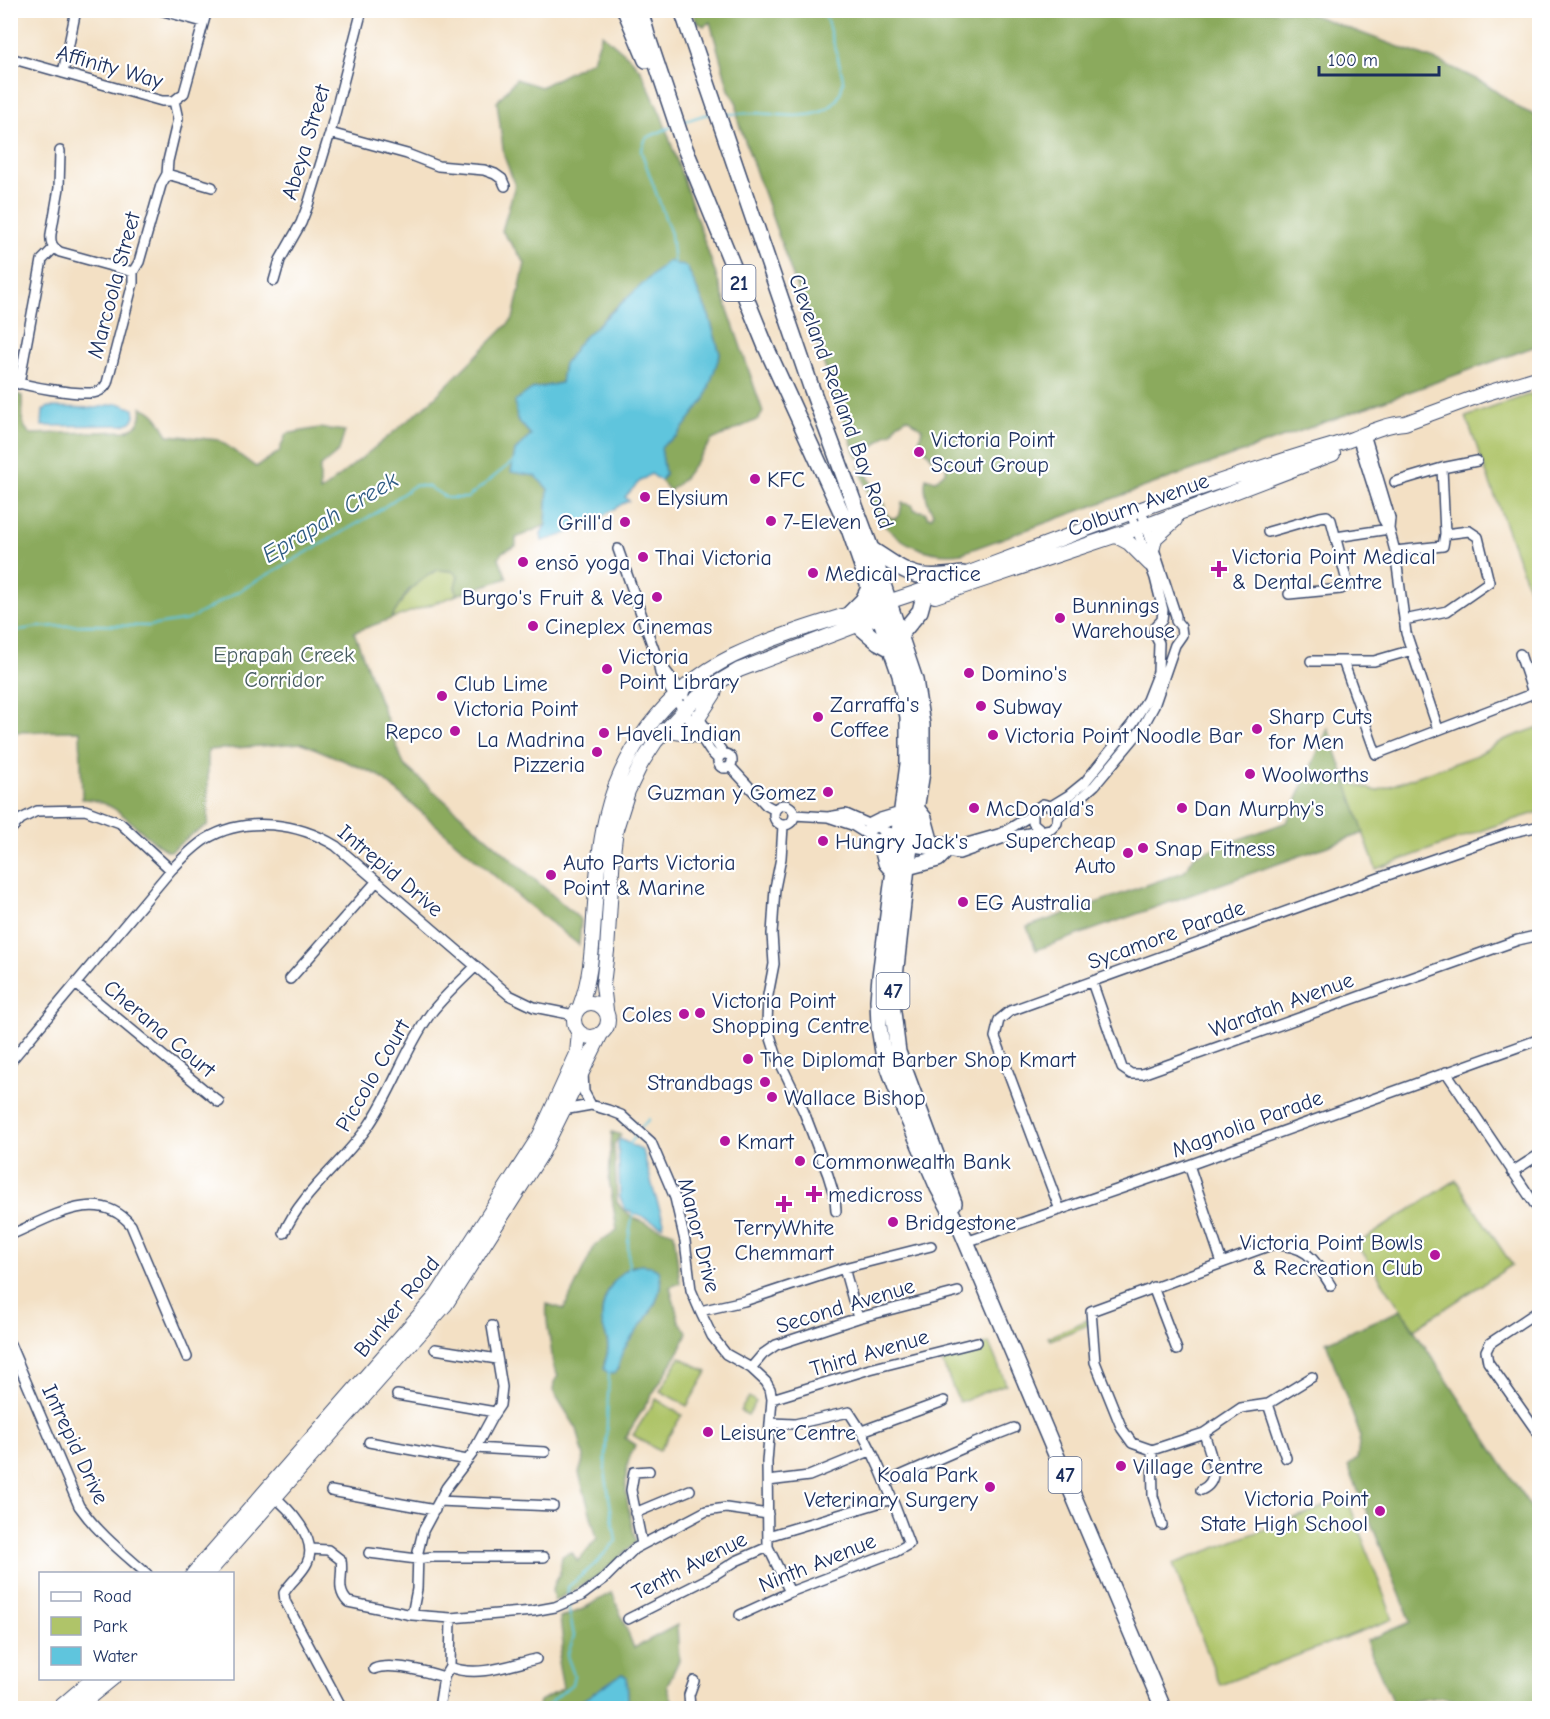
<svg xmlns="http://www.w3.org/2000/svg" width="1550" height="1719" viewBox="0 0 1550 1719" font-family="'Comic Neue',sans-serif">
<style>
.green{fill:#afc469;stroke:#657a64;stroke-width:1.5}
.forest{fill:#8baa5d;stroke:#536c5e;stroke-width:1.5;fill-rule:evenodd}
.water{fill:#5fc5dd;stroke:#3d7a9e;stroke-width:1.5}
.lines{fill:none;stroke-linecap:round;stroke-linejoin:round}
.stream{stroke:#5fc5dd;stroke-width:2}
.minor-casing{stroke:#3b4a6d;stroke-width:12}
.secondary-casing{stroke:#3b4a6d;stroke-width:16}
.trunk-casing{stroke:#3b4a6d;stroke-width:18}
.minor{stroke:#fff;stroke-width:9}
.secondary{stroke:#fff;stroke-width:14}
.trunk{stroke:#fff;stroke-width:15}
.poi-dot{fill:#b5179e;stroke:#fff;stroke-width:2}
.labels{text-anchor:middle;stroke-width:4.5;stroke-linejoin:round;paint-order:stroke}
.shield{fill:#fff;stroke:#5f6d8e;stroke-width:1.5}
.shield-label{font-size:21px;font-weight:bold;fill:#1b2f5e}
.street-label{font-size:22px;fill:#1b2f5e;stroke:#fff}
.poi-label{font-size:22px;fill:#1b2f5e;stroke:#fff;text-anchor:start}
.park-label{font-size:22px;fill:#475c61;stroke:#fff}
.water-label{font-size:24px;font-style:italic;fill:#2f5c84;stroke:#fff}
</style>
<rect width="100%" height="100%" fill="#fff"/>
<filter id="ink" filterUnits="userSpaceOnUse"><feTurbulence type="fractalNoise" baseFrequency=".0167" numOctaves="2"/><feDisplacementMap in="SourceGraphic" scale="12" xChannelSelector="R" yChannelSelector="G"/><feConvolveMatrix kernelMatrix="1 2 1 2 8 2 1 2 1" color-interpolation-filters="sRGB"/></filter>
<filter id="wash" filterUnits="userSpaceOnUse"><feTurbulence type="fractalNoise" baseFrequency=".008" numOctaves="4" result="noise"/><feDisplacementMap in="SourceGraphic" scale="24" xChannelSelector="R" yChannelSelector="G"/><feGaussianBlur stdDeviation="1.35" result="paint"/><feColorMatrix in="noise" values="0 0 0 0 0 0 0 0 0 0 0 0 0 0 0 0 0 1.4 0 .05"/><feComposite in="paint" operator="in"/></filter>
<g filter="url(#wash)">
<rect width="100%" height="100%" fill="#f3e0c4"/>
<!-- green -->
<path class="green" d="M1539,391H1540L1539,617L1466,417Z
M438,570L453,571L458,576L455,587L457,593L454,596L391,619C402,598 416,580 438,570Z
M1539,727V812L1491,827L1376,869L1345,781L1376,791L1477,755L1503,740Z
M1456,1180L1512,1265L1414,1329L1357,1244Z
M1087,1320L1088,1325L1050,1340L1048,1337Z
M989,1343L1006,1384L959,1402L942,1362Z
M680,1357L707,1372L687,1406L660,1391Z
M749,1397L756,1402L748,1415L740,1411Z
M656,1399L682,1415L659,1451L633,1435Z
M1347,1498L1393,1619L1220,1685L1173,1564Z"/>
<!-- forest -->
<path class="forest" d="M692,11H1302L1445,64L1484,83L1519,108L1539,117V345L962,553C929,558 891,542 875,511C868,497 865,481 859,466C872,475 872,494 884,504C885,512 886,517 895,519L900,514L902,503L912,505L915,510L925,512L928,517H932L933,513C927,504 923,488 926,478L935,481L946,471V464L941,459L934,460L919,442L922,429L907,418L897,424L892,433L886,435L865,455L857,458L738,121L737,104L729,90L710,22L704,26L697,22Z
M602,34L630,58L641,71L662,117L763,412L759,419L712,440L684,478L670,491L661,481L665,474L661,448L664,444L677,436L720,354L709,316L687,267L647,282L609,313L564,364L561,383L532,389L517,419L531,435L515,451L548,489L546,525L516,538V546L502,552L499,558L507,578L454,596L457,593L455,587L458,576L452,571L438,570L429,574L408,591L391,619L354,632L404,765L581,920L579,945L525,902L378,775L302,743L208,750V825L191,835L171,851H167C138,834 119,799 82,799L80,731L11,732V391L22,396C23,410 18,424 31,434L126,431C138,426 143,420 141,407C156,412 160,422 168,435L219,440L256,467L279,452L286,434L319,428L345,431L339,451L320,467V492L428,404L513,319L525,263L502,231L515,185L504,156L497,102L516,79L541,87L593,60Z
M1328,728L1364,833L1036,950L1027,927L1184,872L1195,855L1287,822Z
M612,1132L621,1135L614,1144L617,1202C629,1221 654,1226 674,1233L680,1283L670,1287L679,1321L687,1332L680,1350L625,1438L636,1445C617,1471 629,1513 636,1542L600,1575L554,1601L552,1590L560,1572L562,1556L571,1552L578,1561L597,1538L579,1473L584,1457L577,1429L553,1391L554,1382L558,1376C551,1364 553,1361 551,1348C549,1331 545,1321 547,1304L564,1309L595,1245L617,1230L609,1179ZM633,1266H650L661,1279C660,1291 658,1301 651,1311C640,1328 618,1347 618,1369L611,1373L607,1372L604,1363C614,1343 601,1331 602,1312C604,1293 616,1273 633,1266Z
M1401,1310L1539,1520V1708H1489L1464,1701L1440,1697L1413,1701L1395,1708L1366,1641L1411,1622L1348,1466L1357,1459L1360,1435L1326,1342Z
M612,1592L634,1648L677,1625L679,1660L667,1686L675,1708H596L628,1698L627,1678L622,1674L577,1704L575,1708H538L540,1701L563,1688L558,1662L563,1644L560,1618L581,1610Z"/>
<!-- water -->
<path class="water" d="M668,261L687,267L709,316L720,354L705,399L677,436L664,444L661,448L665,474L661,481L651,474L639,482L625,497L629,501L622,504C597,521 571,534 542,541L541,533L546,525L548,489L535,476L511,472L515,451L531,435L517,419L515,401L532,389L561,383L564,364L581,340Z
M118,403L134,409L135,417L131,422L123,425L42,426L43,410L49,407L96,408Z
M620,1139L643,1151L654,1192L664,1222L662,1226L625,1209L620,1197L618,1143Z
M642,1265L650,1266L659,1271C667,1302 638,1325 623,1351C619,1358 620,1367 615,1373L607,1372L604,1369C604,1361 609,1354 608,1346C608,1337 603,1330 602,1323C600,1298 616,1267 642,1265Z
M622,1674L627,1677L628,1702L596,1708H575L577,1704Z"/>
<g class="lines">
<!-- stream -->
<path class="stream" d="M725,114C736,114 747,113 758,113C788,115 837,126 843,82C844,74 827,23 824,10
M682,122L704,115L711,114
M671,127L646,138L641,151L671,234L674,264
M10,632L37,627L87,625L149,626L188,620L374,514L415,485L429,487L447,498H467L515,460
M641,1128L649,1119
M629,1145L638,1133
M629,1270L628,1242L633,1213
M568,1599V1587L594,1565L616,1541L605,1471L609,1372
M544,1708L572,1684L574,1675L567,1656L574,1636L568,1605"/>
</g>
</g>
<g filter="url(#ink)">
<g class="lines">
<!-- minor casing -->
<g class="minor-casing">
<path id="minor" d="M160,10L203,22
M10,58L162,101H174L184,93L207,10
M63,73L76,10
M330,133L407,154L438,166L484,170L495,174L502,179L505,186
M60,151L59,188L51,234C50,243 52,247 60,252L133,272
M167,174L212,187
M274,281L280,260L301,223L308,205L330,133L362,10
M10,380C28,387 73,394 91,393C98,393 104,389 107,383L133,283V272L139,262L161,185L167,174L168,161L178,119L174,101
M19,384L42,260L54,248
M1365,434L1390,518L1389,529L1395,551L1406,633L1438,729
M1357,437L1383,519L1389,529
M1395,482L1442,468L1477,461
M1268,532L1320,517L1327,516L1331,520L1348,585L1341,589L1289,594
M1336,537L1389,529
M618,549L658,661L660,673L665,682L710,751L718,759
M1395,551L1443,546L1445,534L1442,468
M1404,620L1447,611L1489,582L1478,537L1469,531L1445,534
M658,661L684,695
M1311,661H1374L1412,650
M1343,661L1376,754L1529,695L1532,690L1520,654
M696,714L724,754
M718 761a7 7 0 1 1 14 0a7 7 0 1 1-14 0Z
M730,766L766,805L775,810
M774 815a10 10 0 1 1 20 0a10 10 0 1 1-20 0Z
M794,815L828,817L846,814L887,832L960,845L1002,833L1032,815
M828,817L852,825L871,837L885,842
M1058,818L1095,785L1141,730L1154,706L1175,645L1182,635L1181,627L1176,621V616L1141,510
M783,826L781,858L775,888L772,934L774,964L768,995L767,1026L776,1054L804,1112L828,1175L835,1198L836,1211
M10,830L21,819L37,811L85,810L120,823L171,870
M1041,830L1033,823V811L1043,804L1051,806L1069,795L1085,782L1132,724L1147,700L1158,672L1159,643L1154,633L1156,626L1162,620L1163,610L1155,578L1131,514
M907,846L959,854L1007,837L1051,829L1057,823L1058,814
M290,979L377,881
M1092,982L1122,1068L1131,1074H1142L1518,940L1540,935
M76,984L219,1102
M10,1062L171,870C182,859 193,847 206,839C246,815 299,823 336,846L509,995L534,1007L574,1015
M1446,1072L1540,1212
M583,1073L584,1092L591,1105
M563,1110L591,1105L608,1110L621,1115L651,1142L675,1198L685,1241L691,1290L700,1311L712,1336L726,1354L751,1368L766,1382L770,1389L772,1399L767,1462L768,1547L790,1592
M1189,1165L1222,1263
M1512,1172L1540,1154
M1060,1210L995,1037L999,1020L1010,1011L1379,878L1509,833L1540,826
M284,1233C300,1194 345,1161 369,1125C393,1090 406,1047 431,1013C444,996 461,981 476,966
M10,1235C49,1219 98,1185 131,1225L187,1357
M966,1242L1189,1165L1540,1039
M844,1268L858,1318
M1153,1287L1177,1350
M1540,1310L1490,1343L1486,1351L1488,1362L1540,1436
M700,1311L744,1301L844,1268L931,1246
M10,1344L79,1506C98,1533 122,1552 147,1574
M435,1349L497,1359
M751,1368L763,1354L776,1345L858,1318L958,1292
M1312,1377L1268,1404L1241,1408L1204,1433L1152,1450L1132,1443L1122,1429L1095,1362L1091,1311L1271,1245C1307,1244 1314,1259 1331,1286
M397,1395L495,1412
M772,1399L870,1369L977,1342
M1268,1404L1286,1458
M862,1431L944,1401
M369,1442L467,1460
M475,1448L545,1452
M1152,1450L1153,1496L1162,1525
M768,1481L809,1476L870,1451
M886,1482L975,1443L1014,1428
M1201,1490C1224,1480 1209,1452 1204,1433
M331,1491L435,1510
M272,1495C289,1508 319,1540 307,1563C302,1574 290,1582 284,1593L285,1601L342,1708
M439,1501L553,1506
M635,1513L690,1490
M768,1536L892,1499
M642,1544L631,1490L634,1472L649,1471
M310,1549L328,1550L341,1560C344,1576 335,1589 348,1602L412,1615L451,1618L533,1611L555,1607L581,1596L604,1579L634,1549L706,1511L726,1508L768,1514
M369,1553L417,1559L431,1557H544
M412,1615L417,1589L418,1552L423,1531L446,1488L472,1454L492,1417L500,1405L502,1387L492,1326
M740,1615L790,1592L895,1552L909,1544C892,1499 876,1451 849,1412L795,1424L771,1423
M628,1619L711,1577L736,1561L768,1547
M450,1667C477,1678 510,1665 536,1659
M374,1669C390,1662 428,1672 444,1677
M239,1707L240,1708
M439,1708L444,1677L450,1667L451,1618
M690,1708L689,1695L694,1681"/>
</g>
<!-- secondary casing -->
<g class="secondary-casing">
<path id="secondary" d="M1116,536L1129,543L1150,564
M1153,547L1155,538L1175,520V516
M935,596L1153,523L1333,454
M699,717L714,694L717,683
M664,730L700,736
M574 1020a17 17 0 1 1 34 0a17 17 0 1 1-34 0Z
M580,1006C591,977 592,949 594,918C599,845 602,789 648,727C670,698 700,672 733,656C799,625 872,610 940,584C1060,539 1181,492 1304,454C1320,449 1336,445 1352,439C1370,432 1387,424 1405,423L1487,393L1540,377
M606,1010L603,985L607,951L613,853L616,829L628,791L641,764L656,741L690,704L710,687L739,670L889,613
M193,1574L437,1295L540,1135L577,1054L579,1032
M207,1574L446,1304L542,1153L601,1034
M59,1708L94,1678
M76,1708L113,1678"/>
</g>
<!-- trunk casing -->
<g class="trunk-casing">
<path id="trunk" d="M625,10L646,60
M640,10L647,35L684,146L766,347L849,529L900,675L908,717V764L880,976L878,1000L879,1027L883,1052L903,1107L938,1188L962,1232L1163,1708
M682,10L811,387L871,549L915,680L922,725V772L907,867L892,1004L898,1052L954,1203
M871,549C911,575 914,581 963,574
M850,613L863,600L870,586
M858,625L878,642L891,649
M901,634L920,611L923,600
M917,809L924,818L930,840
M871,826L881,821L901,815
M880,841L886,863L893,871
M907,867L938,859L944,853"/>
</g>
<!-- minor -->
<use href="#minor" class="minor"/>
<!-- secondary -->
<use href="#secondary" class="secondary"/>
<!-- trunk -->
<use href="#trunk" class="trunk"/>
</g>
</g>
<!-- markers -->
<g class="poi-dot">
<circle cx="919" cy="452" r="6"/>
<circle cx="755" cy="479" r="6"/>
<circle cx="645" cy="497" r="6"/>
<circle cx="771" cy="521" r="6"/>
<circle cx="625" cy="522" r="6"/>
<circle cx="643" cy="557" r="6"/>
<circle cx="523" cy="562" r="6"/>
<path d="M1216 560h6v6h6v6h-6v6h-6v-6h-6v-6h6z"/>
<circle cx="813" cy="573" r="6"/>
<circle cx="657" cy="597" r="6"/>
<circle cx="1060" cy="618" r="6"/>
<circle cx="533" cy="626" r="6"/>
<circle cx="607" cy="669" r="6"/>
<circle cx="969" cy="673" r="6"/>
<circle cx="442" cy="696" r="6"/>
<circle cx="981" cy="706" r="6"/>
<circle cx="818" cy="717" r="6"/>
<circle cx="1257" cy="729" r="6"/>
<circle cx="455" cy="731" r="6"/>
<circle cx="604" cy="733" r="6"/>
<circle cx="993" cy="735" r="6"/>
<circle cx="597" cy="752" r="6"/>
<circle cx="1250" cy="774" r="6"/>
<circle cx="828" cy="792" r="6"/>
<circle cx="974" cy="808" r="6"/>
<circle cx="1182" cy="808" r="6"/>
<circle cx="823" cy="841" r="6"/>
<circle cx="1143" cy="848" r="6"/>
<circle cx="1128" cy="853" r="6"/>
<circle cx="551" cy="875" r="6"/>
<circle cx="963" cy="902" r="6"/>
<circle cx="700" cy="1013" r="6"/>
<circle cx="684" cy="1014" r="6"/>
<circle cx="748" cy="1059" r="6"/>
<circle cx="765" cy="1082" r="6"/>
<circle cx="772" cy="1097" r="6"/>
<circle cx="725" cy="1141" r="6"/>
<circle cx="800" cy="1161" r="6"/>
<path d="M811 1185h6v6h6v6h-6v6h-6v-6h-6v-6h6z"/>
<path d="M781 1195h6v6h6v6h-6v6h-6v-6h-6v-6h6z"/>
<circle cx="893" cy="1222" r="6"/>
<circle cx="1435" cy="1255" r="6"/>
<circle cx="708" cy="1432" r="6"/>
<circle cx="1121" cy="1466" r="6"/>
<circle cx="990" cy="1487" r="6"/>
<circle cx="1380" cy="1511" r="6"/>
</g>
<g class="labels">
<!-- shield labels -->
<g class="shield">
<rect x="722.5" y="265" width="33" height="36" rx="4.5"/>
<rect x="876.5" y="973" width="33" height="36" rx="4.5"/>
<rect x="1048.5" y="1457" width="33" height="36" rx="4.5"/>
</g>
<g class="shield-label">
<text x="739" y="290">21</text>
<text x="893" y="998">47</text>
<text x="1065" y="1482">47</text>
</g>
<!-- street labels -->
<g class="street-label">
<text transform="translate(110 66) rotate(16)" y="8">Affinity Way</text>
<text transform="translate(305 142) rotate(-73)" y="8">Abeya Street</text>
<text transform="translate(113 285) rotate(-75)" y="8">Marcoola Street</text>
<text transform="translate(842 401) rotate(70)" y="8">Cleveland Redland Bay Road</text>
<text transform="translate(1138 504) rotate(-20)" y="8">Colburn Avenue</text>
<text transform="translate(391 870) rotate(40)" y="8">Intrepid Drive</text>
<text transform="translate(1166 934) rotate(-20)" y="8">Sycamore Parade</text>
<text transform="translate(1281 1004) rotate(-20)" y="8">Waratah Avenue</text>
<text transform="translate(160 1028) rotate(40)" y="8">Cherana Court</text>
<text transform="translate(372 1075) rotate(-60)" y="8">Piccolo Court</text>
<text transform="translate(1247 1123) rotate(-20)" y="8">Magnolia Parade</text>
<text transform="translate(700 1235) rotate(76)" y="8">Manor Drive</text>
<text transform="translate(845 1305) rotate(-17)" y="8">Second Avenue</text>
<text transform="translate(396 1306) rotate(-51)" y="8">Bunker Road</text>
<text transform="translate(869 1352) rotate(-16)" y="8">Third Avenue</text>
<text transform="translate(76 1444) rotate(65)" y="8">Intrepid Drive</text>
<text transform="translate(817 1562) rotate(-22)" y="8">Ninth Avenue</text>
<text transform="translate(689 1565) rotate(-27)" y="8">Tenth Avenue</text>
</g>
<!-- poi labels -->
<g class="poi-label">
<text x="931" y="447">Victoria Point<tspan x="931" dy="25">Scout Group</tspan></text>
<text x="767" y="487">KFC</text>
<text x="657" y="505">Elysium</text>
<text x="783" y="529">7-Eleven</text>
<text x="613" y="530" text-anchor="end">Grill'd</text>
<text x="1232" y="564">Victoria Point Medical<tspan x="1232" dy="25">&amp; Dental Centre</tspan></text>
<text x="655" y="565">Thai Victoria</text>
<text x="535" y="570">ensō yoga</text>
<text x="825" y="581">Medical Practice</text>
<text x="645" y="605" text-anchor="end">Burgo's Fruit &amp; Veg</text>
<text x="1072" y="613">Bunnings<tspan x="1072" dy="25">Warehouse</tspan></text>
<text x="545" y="634">Cineplex Cinemas</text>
<text x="619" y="664">Victoria<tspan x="619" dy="25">Point Library</tspan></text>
<text x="981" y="681">Domino's</text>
<text x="454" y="691">Club Lime<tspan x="454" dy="25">Victoria Point</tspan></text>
<text x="830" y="712">Zarraffa's<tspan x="830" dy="25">Coffee</tspan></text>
<text x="993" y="714">Subway</text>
<text x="1269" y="724">Sharp Cuts<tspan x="1269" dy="25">for Men</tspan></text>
<text x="443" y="739" text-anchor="end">Repco</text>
<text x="616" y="741">Haveli Indian</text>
<text x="1005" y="743">Victoria Point Noodle Bar</text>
<text x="585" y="747" text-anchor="end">La Madrina<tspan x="585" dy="25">Pizzeria</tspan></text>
<text x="1262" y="782">Woolworths</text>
<text x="816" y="800" text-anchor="end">Guzman y Gomez</text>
<text x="986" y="816">McDonald's</text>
<text x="1194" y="816">Dan Murphy's</text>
<text x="1116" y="848" text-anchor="end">Supercheap<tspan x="1116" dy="25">Auto</tspan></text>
<text x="835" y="849">Hungry Jack's</text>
<text x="1155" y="856">Snap Fitness</text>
<text x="563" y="870">Auto Parts Victoria<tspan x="563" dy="25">Point &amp; Marine</tspan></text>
<text x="975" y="910">EG Australia</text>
<text x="712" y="1008">Victoria Point<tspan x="712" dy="25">Shopping Centre</tspan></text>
<text x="672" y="1022" text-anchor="end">Coles</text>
<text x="760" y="1067">The Diplomat Barber Shop Kmart</text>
<text x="753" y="1090" text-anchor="end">Strandbags</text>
<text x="784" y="1105">Wallace Bishop</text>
<text x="737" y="1149">Kmart</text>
<text x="812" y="1169">Commonwealth Bank</text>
<text x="828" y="1202">medicross</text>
<text x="905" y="1230">Bridgestone</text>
<text x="784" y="1235" text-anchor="middle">TerryWhite<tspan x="784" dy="25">Chemmart</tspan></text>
<text x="1423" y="1250" text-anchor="end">Victoria Point Bowls<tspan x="1423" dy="25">&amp; Recreation Club</tspan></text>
<text x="720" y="1440">Leisure Centre</text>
<text x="1133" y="1474">Village Centre</text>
<text x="978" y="1482" text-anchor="end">Koala Park<tspan x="978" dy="25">Veterinary Surgery</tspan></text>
<text x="1368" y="1506" text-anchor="end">Victoria Point<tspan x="1368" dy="25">State High School</tspan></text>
</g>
<!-- park labels -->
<g class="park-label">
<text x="284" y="662">Eprapah Creek<tspan x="284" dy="25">Corridor</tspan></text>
</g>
<!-- water labels -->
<g class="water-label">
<text transform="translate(330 517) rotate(-31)" y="8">Eprapah Creek</text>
</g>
</g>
<!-- margin -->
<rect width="1550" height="1719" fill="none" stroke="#fff" stroke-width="36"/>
<!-- legend -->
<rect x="39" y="1572" width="195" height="108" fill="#ffffff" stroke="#a4acbf" stroke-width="1.5"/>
<rect x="51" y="1592" width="30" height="9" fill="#ffffff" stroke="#a4acbf" stroke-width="1.5"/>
<text x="93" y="1602" font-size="18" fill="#1b2f5e">Road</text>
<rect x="51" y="1617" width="30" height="18" fill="#afc469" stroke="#a4acbf" stroke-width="1.5"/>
<text x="93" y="1632" font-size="18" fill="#1b2f5e">Park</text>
<rect x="51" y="1647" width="30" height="18" fill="#5fc5dd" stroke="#a4acbf" stroke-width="1.5"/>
<text x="93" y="1662" font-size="18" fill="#1b2f5e">Water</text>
<!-- scale -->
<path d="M1319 66v9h120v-9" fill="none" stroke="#1b2f5e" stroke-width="3"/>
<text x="1328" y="66" font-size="18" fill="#1b2f5e" stroke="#ffffff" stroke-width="4.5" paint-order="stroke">100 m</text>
</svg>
